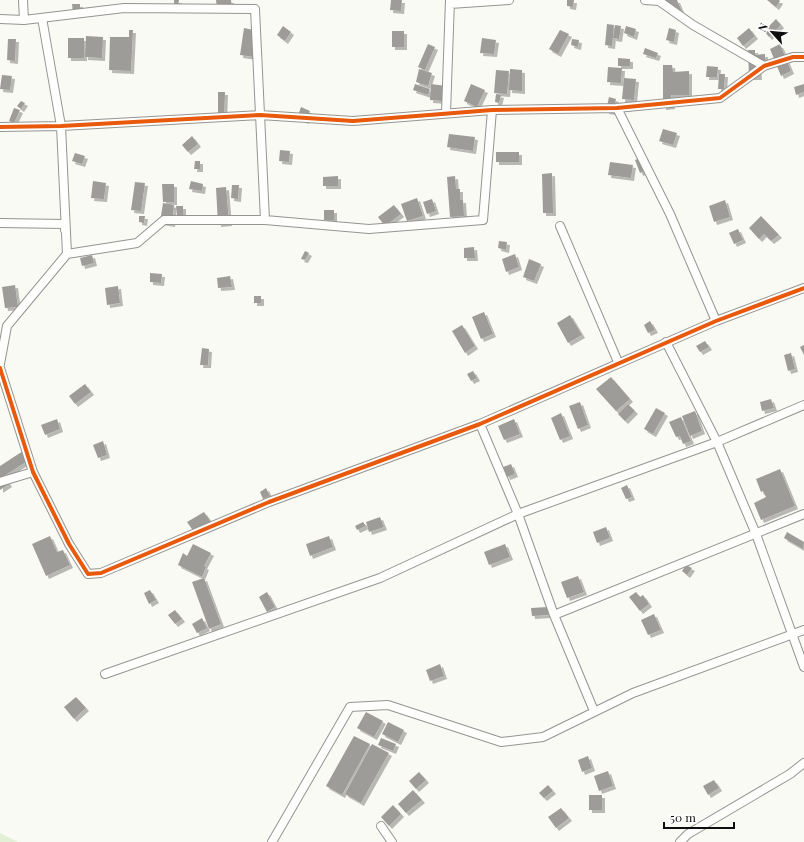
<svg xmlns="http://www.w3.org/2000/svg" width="804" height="842" viewBox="0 0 804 842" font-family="'Playfair Display',serif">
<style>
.green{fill:#e3f0d5}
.building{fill:#9e9c99;filter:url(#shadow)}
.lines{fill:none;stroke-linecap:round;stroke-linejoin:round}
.minor-casing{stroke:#949492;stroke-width:10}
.minor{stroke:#fefefd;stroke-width:8}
.cycleway-casing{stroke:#fff;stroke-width:6}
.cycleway{stroke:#e8590c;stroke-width:4}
</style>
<defs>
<filter id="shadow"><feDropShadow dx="3" dy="3" stdDeviation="0" flood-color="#0004"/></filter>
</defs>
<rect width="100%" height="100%" fill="#fafaf4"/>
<!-- green -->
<path class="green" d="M0,833L18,842H0Z"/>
<!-- building -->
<path class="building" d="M174,0H179L178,6H174Z
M216,0H231L232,6L217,8Z
M391,0H402L401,11L390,10Z
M567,0H574L573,7L567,6Z
M666,0H677L682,12L673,16Z
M767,0H779L780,1L776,7Z
M72,4H80V13H73Z
M776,19L781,25L769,37L764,31Z
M607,24L614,25L612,46L605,45Z
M615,25L621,26L619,39L613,38Z
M283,26L291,32L285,41L277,35Z
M626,26L636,29L634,37L624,33Z
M244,28L258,31L254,57L240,55Z
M669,28L676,30L674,42L666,40Z
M749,28L755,36L743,46L737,38Z
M129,30H133L131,71L109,70L110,37H129Z
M560,30L569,34L558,54L549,49Z
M392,31H404V47H392Z
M86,36L103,37L102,58L85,57Z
M68,38H84V58H68Z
M482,38L496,40L494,54L480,53Z
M8,39H16L15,61L7,60Z
M572,39L579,40L578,47L571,45Z
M428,44L435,47L425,70L418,67Z
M780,44L791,71L781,76L770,49Z
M645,48L658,53L656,58L643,54Z
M748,50H755V55L765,54V60L758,61L759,77H749Z
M618,58L630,59V66H618Z
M663,65H672L673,72L689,71V95H671L672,106L663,107Z
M707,66L718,67L717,77H706Z
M608,67L622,68L621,83L607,82Z
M419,69L432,73L428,86L416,82Z
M510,69L522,70V91L509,90Z
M496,70L509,71L507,94L494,93Z
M719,74H725L724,89H718Z
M2,75L12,76L10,90L0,89Z
M624,78L636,79L634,100L622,99Z
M415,84L430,89L428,95L413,90Z
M431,84L446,86L444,101L430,100Z
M471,84L485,90L477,107L464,101Z
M804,84V92L796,95L794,87Z
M218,92H225L224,117H218Z
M496,94L501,95L499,103L495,102Z
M609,97L616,99L613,112L606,111Z
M21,101L25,103L21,109L17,106Z
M301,107L310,111L306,121L297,118Z
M14,108L20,110L14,123L9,121Z
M663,129L677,133L673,145L659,141Z
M449,134L475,137L473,151L447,147Z
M192,136L198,144L188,152L182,145Z
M280,150L290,151L289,162L279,161Z
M496,152H519V162H496Z
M75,153L85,156L82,164L72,161Z
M645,156L649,169L640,173L635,160Z
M195,161H200V169H194Z
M610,162L633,165L631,178L608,175Z
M552,173L553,213H543L542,174Z
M338,176V186H323V177Z
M455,176L456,189H460V200H463L464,216L450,217L447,177Z
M93,181L106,183L104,199L91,198Z
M191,181L203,184L202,191L189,189Z
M135,182L145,183L141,211L131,210Z
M162,184H174V202H163Z
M232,185H239L238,199L231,198Z
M226,187L229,223L218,224L216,188Z
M417,198L423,216L407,221L401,204Z
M432,199L436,211L427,214L423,202Z
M725,200L730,217L714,222L709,206Z
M163,203L174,205L172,224L160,222Z
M394,205L401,214L385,226L378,217Z
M176,206H183V215H177Z
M324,210H334V220H324Z
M139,216H145L144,223L139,222Z
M761,216L779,235L771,241L764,234L759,239L749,228Z
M738,229L743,240L734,244L729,233Z
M499,241L507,242L506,250L498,248Z
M474,247L475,258H464V248Z
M305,251L309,253L305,260L301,259Z
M515,254L519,267L506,272L502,259Z
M92,255L94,263L82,266L80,258Z
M529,259L541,264L534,281L523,277Z
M150,273L162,274L161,283L150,282Z
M230,276L232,287L218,288L217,278Z
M15,285L18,307L5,308L2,287Z
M118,286L120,303L107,305L105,288Z
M254,296H261V303H254Z
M484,312L493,334L481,339L472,317Z
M570,315L582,335L568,343L557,323Z
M650,321L655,330L648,333L644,325Z
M462,325L475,346L465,353L452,331Z
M705,341L709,347L700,352L696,346Z
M804,345V355L800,347Z
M202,348L209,349L208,365H200Z
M791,353L795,369L788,371L784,355Z
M473,371L477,378L471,381L467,374Z
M611,377L630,399L616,411L596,389Z
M85,384L91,392L75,404L69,396Z
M771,399L774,408L762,411L760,402Z
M580,402L588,425L578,429L569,406Z
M628,404L635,411L625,421L618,414Z
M656,408L665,413L653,434L644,429Z
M695,411L702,431L690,436L682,416Z
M561,413L570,436L560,440L551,418Z
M681,417L691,441L683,444L680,436L676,437L669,422Z
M57,419L60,429L45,435L41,425Z
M514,419L520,434L504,440L498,426Z
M103,441L107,455L98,458L93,445Z
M23,451L29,460L4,476L9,484L0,490V466Z
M511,464L515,474L507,477L503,467Z
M780,469L795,506L761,520L754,503L766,497L763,491L761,492L756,479Z
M627,485L632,497L626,499L621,488Z
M266,488L270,496L263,499L260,492Z
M204,512L211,522L194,532L187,522Z
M380,517L384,527L369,532L366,522Z
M363,522L366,526L357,530L355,526Z
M606,527L610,538L597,543L593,532Z
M787,532L804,542L803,549L784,538Z
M50,536L57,552L63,550L70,565L46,576L32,544Z
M329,536L333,547L310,556L306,544Z
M193,544L211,553L204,566L206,567L202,577L178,565L183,553L187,556Z
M505,544L510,557L489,565L484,552Z
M686,565L692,568L687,575L682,571Z
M578,576L584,592L567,598L561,582Z
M204,578L221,624L209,629L192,582Z
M150,590L156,600L149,604L144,593Z
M267,592L275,607L267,612L259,597Z
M636,592L640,597L643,595L649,604L640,611L629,597Z
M548,607V615L532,616L531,608Z
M175,610L182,619L175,624L168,615Z
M654,614L661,630L648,635L641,620Z
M202,618L207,628L197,633L192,624Z
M440,664L444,676L430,681L426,670Z
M76,697L86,708L74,719L64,707Z
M366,712L383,721L374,737L357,728Z
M388,722L404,730L398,742L382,734Z
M354,736L370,744L342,795L326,786Z
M381,738L396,744L393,751L378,745Z
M372,744L389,753L361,803L345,794Z
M588,756L592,768L582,772L578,760Z
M608,771L613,786L599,791L594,776Z
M419,772L426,780L416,789L409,781Z
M714,780L719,788L708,795L703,786Z
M548,785L553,791L544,798L539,793Z
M413,790L422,800L406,813L398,804Z
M589,795H602V810H589Z
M393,805L401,814L389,826L381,817Z
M561,808L569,818L556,828L548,817Z"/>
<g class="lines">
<!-- minor casing -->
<g class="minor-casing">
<path id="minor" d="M23,0L24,20
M645,0L659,1L693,25L764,66
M450,4L509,0
M42,18L61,126L67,254
M0,19L24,20L124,8L255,9L265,220
M617,108L670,214L716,321
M446,113L450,0
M0,127L61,126L260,115L353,121L492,110L617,108L720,98L764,66L793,57H804
M0,223L65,224V230
M560,226L618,362
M666,342L717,442L756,534L804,667
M0,364L7,326L67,254L137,243L164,220H265L369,229L483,220L492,110
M0,368L33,472L69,544L88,574L101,573L269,502L480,424L716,321L804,288
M480,424L518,514L554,615L594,711
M0,482L33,472
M554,615L804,514
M105,674L380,578L518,514L717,442L804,405
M381,826L392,842
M272,842L350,707L388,705L501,742L543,737L633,693L804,630
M680,842L688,834L790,774L804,763"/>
</g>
<!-- minor -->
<use href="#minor" class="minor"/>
<!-- cycleway casing -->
<g class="cycleway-casing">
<path id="cycleway" d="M0,127L61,126L260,115L353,121L492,110L617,108L720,98L764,66L793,57H804
M0,368L33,472L69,544L88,574L101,573L269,502L480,424L716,321L804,288"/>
</g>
<!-- cycleway -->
<use href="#cycleway" class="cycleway"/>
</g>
<!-- north arrow -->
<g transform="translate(772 32) rotate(297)" stroke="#ffffff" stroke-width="3" paint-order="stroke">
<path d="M0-3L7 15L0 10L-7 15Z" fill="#0e0e0e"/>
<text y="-6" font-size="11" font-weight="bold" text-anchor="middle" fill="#0e0e0e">N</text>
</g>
<!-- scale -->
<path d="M664 822v6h70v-6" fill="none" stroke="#0e0e0e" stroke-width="2"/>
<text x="670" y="822" font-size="12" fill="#0e0e0e" stroke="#ffffff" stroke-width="3" paint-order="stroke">50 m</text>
</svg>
